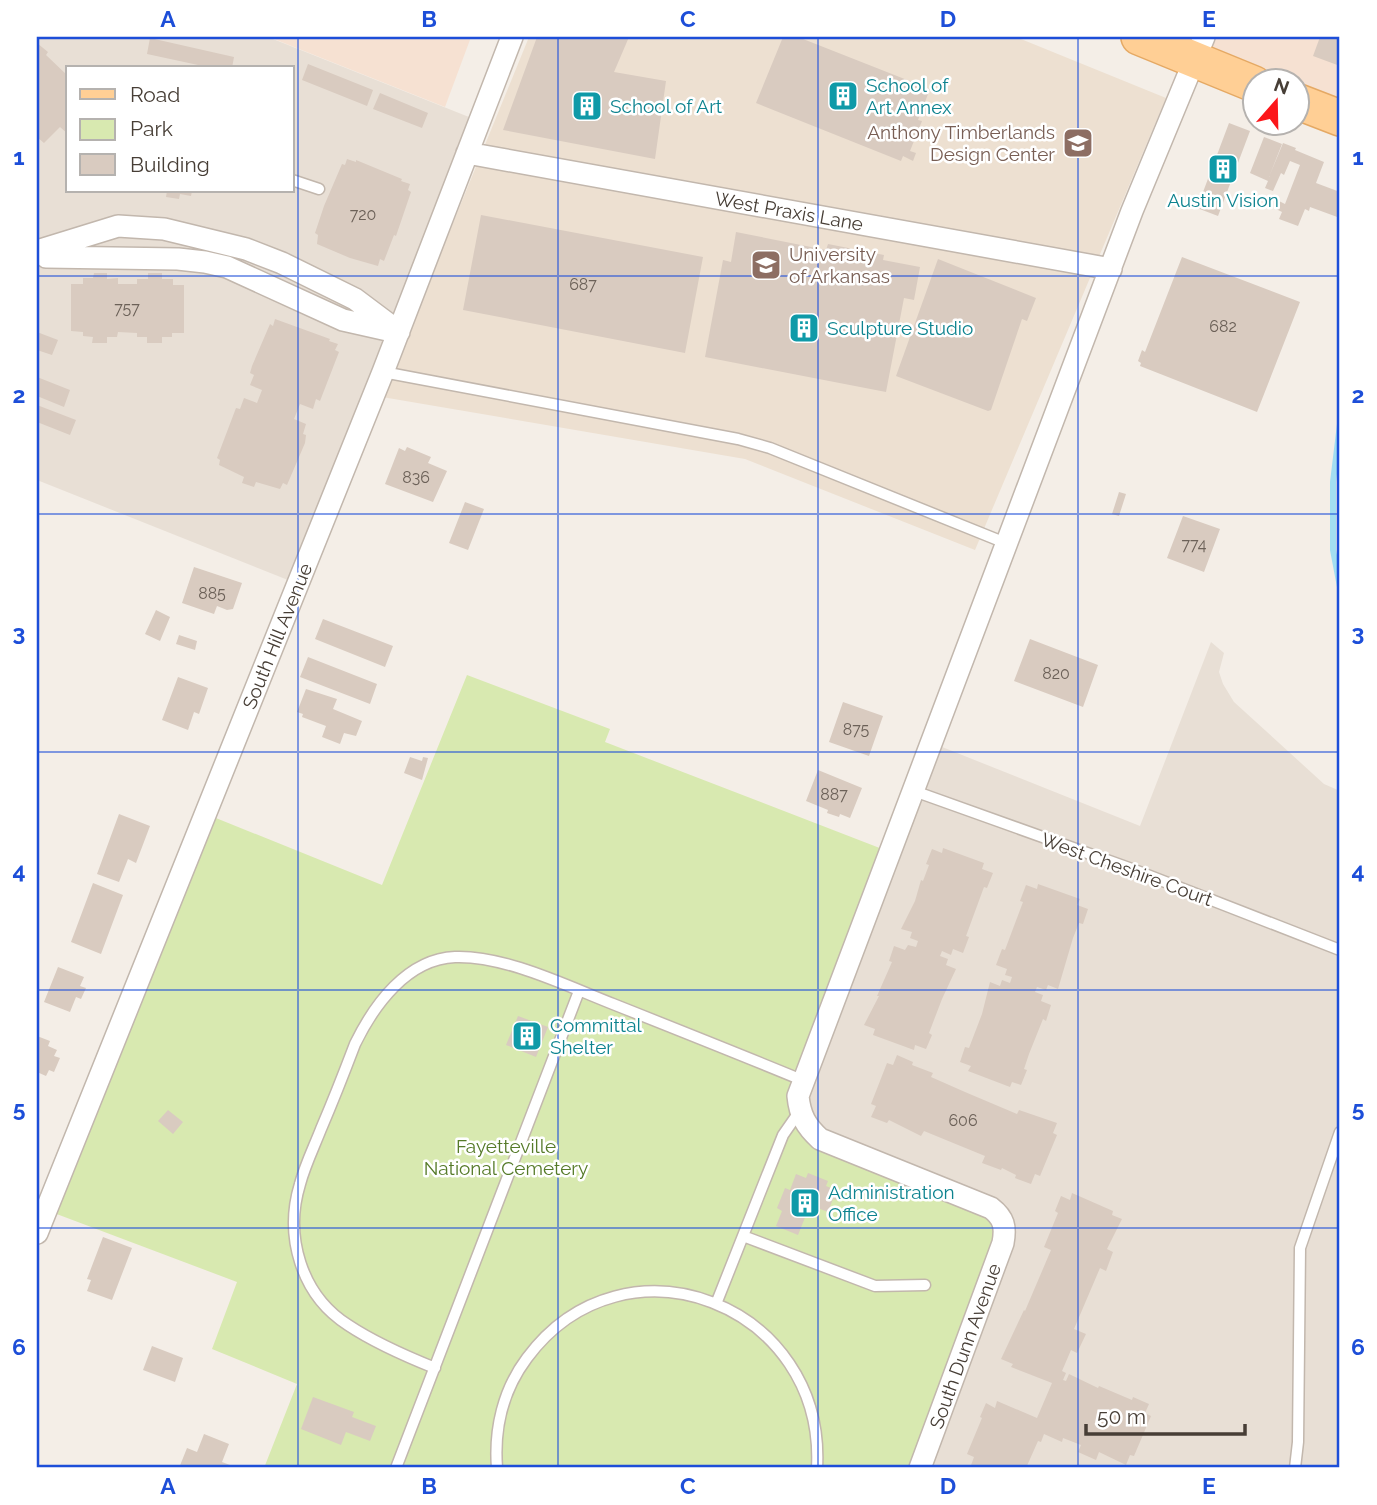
<svg xmlns="http://www.w3.org/2000/svg" width="1377" height="1505" viewBox="0 0 1377 1505" font-family="Raleway,sans-serif">
<style>
.residential{fill:#e8dfd5;fill-rule:evenodd}
.commercial{fill:#f6e1d2}
.education{fill:#ede0d1}
.green{fill:#d8e9b0}
.lines{fill:none;stroke-linecap:round;stroke-linejoin:round}
.stream{stroke:#a3def1;stroke-width:6}
.building{fill:#d9cbc0}
.lane-casing{stroke:#c2b7ad;stroke-width:13}
.street-casing{stroke:#c2b7ad;stroke-width:24}
.primary-casing{stroke:#e5a964;stroke-width:38}
.lane{stroke:#fff;stroke-width:10}
.street{stroke:#fff;stroke-width:21}
.primary{stroke:#ffcf95;stroke-width:35}
.grid{fill:none;stroke:#1d4ed8;stroke-width:2;stroke-opacity:0.55}
.labels{text-anchor:middle;stroke-width:5;stroke-linejoin:round;paint-order:stroke}
.number-label{font-size:16px;fill:#6c6158}
.culture-label{font-size:19px;fill:#0d838f;stroke:#fff;text-anchor:start}
.education-label{font-size:19px;fill:#785e54;stroke:#fff;text-anchor:end}
.street-label{font-size:19px;fill:#473e36;stroke:#fff}
.park-label{font-size:19px;fill:#557a28;stroke:#fff}
.neatline{fill:none;stroke:#1d4ed8;stroke-width:2.5}
.grid-label{font-size:23px;text-anchor:middle;font-weight:bold;fill:#1d4ed8}
</style>
<rect width="100%" height="100%" fill="#f4eee7"/>
<!-- residential -->
<path class="residential" d="M37,37H268L479,121L298,584L37,480ZM68,68H292V191H68Z
M1211,642L1224,653L1219,672L1223,684L1234,702L1324,784L1340,791V1468H920L802,1080L932,743L1140,826Z"/>
<!-- commercial -->
<path class="commercial" d="M269,37H471L445,107Z
M1139,37H1340V118L1297,101L1296,80H1254Z"/>
<!-- education -->
<path class="education" d="M529,37H1016L1166,98L975,550L745,459L382,397Z"/>
<!-- green -->
<path class="green" d="M467,675L610,729L605,742L890,852L802,1080L807,1127L1004,1223L920,1468H264L297,1384L212,1349L237,1282L46,1210L206,814L382,885Z"/>
<g class="lines">
<!-- stream -->
<path class="stream" d="M1340,424L1333,482V550L1340,587"/>
</g>
<!-- building -->
<path class="building" d="M537,37H629L614,72L666,81L655,159L503,130Z
M783,37H798L930,89L918,120L922,121L910,151L916,153L913,161L903,156L901,161L756,103Z
M1320,37H1340V66L1313,56Z
M150,38L234,57L232,68H212L147,54Z
M37,43L48,52L46,55L68,76V134L60,127L44,143L37,137Z
M308,64L373,90L367,106L302,80Z
M380,93L428,113L422,128L373,109Z
M1229,123L1250,131L1218,216L1197,208Z
M1264,137L1282,144L1269,177L1283,143L1296,148L1295,150L1324,162L1316,183L1340,192V218L1310,207L1309,211L1305,209L1298,226L1279,219L1282,212L1276,209L1279,201L1285,204L1300,165L1290,161L1284,175L1281,173L1273,191L1265,188L1268,181L1250,173Z
M347,159L356,162V160L402,179L401,181L410,184L408,190L411,192L396,236L394,235L384,261L380,259L378,266L350,258L317,244L318,235L315,233L324,206L342,164L345,165Z
M167,191H192L191,196L180,194L179,199L166,197Z
M481,215L703,257L685,353L463,310Z
M736,232L826,250L828,244L884,255L883,260L920,267L914,300L904,298L886,392L705,357L723,260L731,262Z
M1182,257L1300,302L1257,412L1140,366L1141,363L1138,361L1142,350L1145,352Z
M938,259L1036,298L1027,321L1022,319L991,410L988,411L896,376Z
M94,273H107V279L118,278V284H137V279H148V273H162V279H173V285H184V333H172V337H162V343H147V337H137V333L118,332L117,337H107V343H92L93,337L83,336V332L71,331V284H83V278H93Z
M275,319L330,339L329,341L338,344L335,350L339,352L320,401L316,399L313,409L300,404L294,419L306,424L303,434L306,435L305,443L287,485L283,483L280,489L256,482L254,487L242,483L244,477L219,465L220,460L217,458L236,408L240,409L244,398L257,403L262,390L250,385L254,375L250,373L252,366L270,324L273,326Z
M37,332L58,340L52,355L37,350Z
M37,377L70,390L64,407L37,396Z
M37,405L76,420L70,435L37,422Z
M407,447L431,457L428,463L447,471L433,502L385,484L399,448L405,451Z
M1119,492L1126,494L1119,516L1112,514Z
M465,502L484,509L468,550L449,543Z
M1183,516L1220,529L1204,572L1167,558Z
M194,567L242,583L233,609L227,610L217,606L214,614L182,603Z
M156,610L170,617L160,641L145,634Z
M323,619L393,646L385,667L315,639Z
M179,635L197,641L195,650L176,644Z
M1030,639L1098,665L1083,707L1014,681Z
M308,657L377,684L370,704L300,677Z
M178,677L208,688L199,714L194,712L188,730L162,720Z
M306,689L337,699L333,709L362,721L356,736L344,733L340,744L322,737L326,726L302,717L303,714L297,712Z
M843,702L883,716L869,756L829,742Z
M410,757L422,761L423,757L428,758L422,780L404,773Z
M818,770L862,788L850,818L840,814L839,817L827,813L828,810L806,801Z
M119,814L150,826L136,863L128,859L119,882L97,874Z
M943,848L984,863L982,869L993,873L987,888L984,887L966,936L969,937L963,953L953,949L951,955L942,951L940,956L948,959L946,965L956,969L942,999L929,1033L932,1035L926,1049L915,1045L914,1050L873,1035L875,1029L864,1025L879,996H877L892,962L889,961L894,946L905,950L908,945L916,947L918,941L910,938L912,932L901,929L915,901L921,880L923,881L929,865L926,864L932,849L942,853Z
M93,883L123,895L101,954L71,942Z
M1038,884L1080,899L1077,905L1088,909L1083,924L1079,923L1073,938L1058,989L1048,985L1046,990L1037,987L1035,992L1043,995L1041,1001L1051,1005L1046,1021L1043,1019L1029,1054L1024,1069L1027,1070L1021,1085L1012,1082L1010,1087L968,1071L971,1066L960,1062L965,1047L969,1048L982,1014L990,982L1000,986L1002,980L1010,983L1012,977L1005,975L1007,969L996,965L1002,949L1005,950L1023,902L1020,901L1026,885L1037,889Z
M58,967L84,977L80,986L86,988L81,999L76,997L70,1012L44,1002Z
M518,1016L548,1027L536,1057L506,1045Z
M37,1036L50,1041L48,1046L57,1050L54,1056L60,1058L54,1072L49,1070L46,1076L37,1072Z
M897,1055L913,1062L912,1065L933,1073L931,1077L965,1092L1017,1114L1019,1110L1057,1123L1053,1133L1057,1135L1040,1176L1035,1174L1031,1184L1015,1178L1016,1175L1002,1168L1001,1170L982,1163L985,1156L963,1147L924,1131L921,1136L889,1120L887,1123L871,1117L876,1106L871,1104L887,1063L893,1065Z
M168,1110L183,1122L173,1134L158,1121Z
M808,1173L828,1181L826,1186L836,1190L835,1192L839,1194L837,1200L833,1199L828,1212L810,1205L798,1235L776,1226L782,1211L777,1208L785,1188L790,1190L796,1174L806,1178Z
M1072,1193L1113,1211L1112,1215L1122,1219L1107,1249L1113,1252L1106,1271L1100,1268L1074,1329L1086,1334L1077,1353L1071,1350L1062,1371L1066,1373L1063,1380L1066,1381L1069,1374L1098,1388L1099,1386L1132,1400L1133,1397L1149,1404L1145,1413L1151,1416L1134,1456L1130,1455L1126,1465L1099,1452L1096,1460L1078,1452L1081,1445L1063,1438L1062,1442L1044,1434L1041,1442L1038,1441L1026,1468H970L974,1457L967,1454L982,1418L980,1417L986,1403L995,1408L997,1401L1037,1418L1052,1383L1011,1367L1013,1364L1001,1359L1024,1310L1025,1311L1051,1250L1044,1247L1058,1213L1055,1211L1061,1196L1070,1200Z
M103,1237L132,1248L112,1300L87,1291L91,1280L87,1279Z
M152,1346L183,1358L175,1382L143,1370Z
M313,1397L354,1412L352,1417L376,1426L370,1441L346,1432L341,1445L301,1429Z
M204,1434L229,1444L222,1462L238,1468H179L187,1448L197,1452Z"/>
<g class="lines">
<!-- lane casing -->
<g class="lane-casing">
<path id="lane" d="M292,180L319,189
M383,372L738,439L770,448L1008,544
M914,791L1132,869L1340,950
M743,1236L875,1286L925,1285
M716,1304L783,1135L799,1112
M435,1368C405,1356 375,1343 348,1325C301,1295 284,1236 300,1184C305,1165 314,1147 321,1129C333,1101 344,1073 355,1044C374,1005 407,959 455,957C504,955 567,986 613,1004C676,1029 739,1054 802,1080
M396,1468L579,991
M497,1468C494,1429 503,1390 527,1358C625,1226 826,1305 817,1468
M1295,1468L1298,1442L1300,1248L1340,1132"/>
</g>
<!-- street casing -->
<g class="street-casing">
<path id="street" d="M467,153L1111,269
M37,251L118,226L164,229L246,249L282,263L355,299L399,332
M46,257L178,259L205,262L227,267L343,320L392,331
M37,1233L383,372L512,37
M920,1468L1003,1243C1006,1227 1004,1218 991,1208L820,1139C806,1126 800,1116 798,1096L1132,211L1204,37"/>
</g>
<!-- primary casing -->
<g class="primary-casing">
<path id="primary" d="M1139,37L1254,84
M1296,101L1340,118"/>
</g>
<!-- lane -->
<use href="#lane" class="lane"/>
<!-- street -->
<use href="#street" class="street"/>
<!-- primary -->
<use href="#primary" class="primary"/>
</g>
<!-- grid -->
<path class="grid" d="M298,37V1468M558,37V1468M818,37V1468M1078,37V1468M37,276H1340M37,514H1340M37,752H1340M37,990H1340M37,1228H1340"/>
<!-- icons -->
<defs>
<g id="building-square" transform="scale(1.575)"><rect x="-9" y="-9" width="18" height="18" rx="4" fill="#0f9aa8" stroke="#fff"/><path d="M-4-6H4V6H1V3H-1V6H-4ZM-2.5-4.3h1.7v1.8h-1.7ZM.8-4.3h1.7v1.8H.8ZM-2.5-1h1.7V.8h-1.7ZM.8-1h1.7V.8H.8Z" fill="#fff"/></g>
<g id="university-square" transform="scale(1.575)"><rect x="-9" y="-9" width="18" height="18" rx="4" fill="#8d6e63" stroke="#fff"/><path d="M0-5L7-2L0 1L-7-2ZM-4 1L0 2.5L4 1V4Q0 6-4 4Z" fill="#fff"/></g>
</defs>
<g fill-rule="evenodd">
<use href="#building-square" x="843" y="96"/>
<use href="#building-square" x="587" y="106"/>
<use href="#university-square" x="1078" y="143"/>
<use href="#building-square" x="1223" y="169"/>
<use href="#university-square" x="766" y="265"/>
<use href="#building-square" x="804" y="328"/>
<use href="#building-square" x="527" y="1036"/>
<use href="#building-square" x="805" y="1203"/>
</g>
<g class="labels">
<!-- number labels -->
<g class="number-label">
<text x="363" y="220">720</text>
<text x="583" y="290">687</text>
<text x="127" y="314">757</text>
<text x="1223" y="332">682</text>
<text x="416" y="483">836</text>
<text x="1194" y="550">774</text>
<text x="212" y="599">885</text>
<text x="1056" y="679">820</text>
<text x="856" y="735">875</text>
<text x="834" y="800">887</text>
<text x="963" y="1126">606</text>
</g>
<!-- culture labels -->
<g class="culture-label">
<text x="866" y="92">School of<tspan x="866" dy="22">Art Annex</tspan></text>
<text x="610" y="113">School of Art</text>
<text x="1223" y="207" text-anchor="middle">Austin Vision</text>
<text x="827" y="335">Sculpture Studio</text>
<text x="550" y="1032">Committal<tspan x="550" dy="22">Shelter</tspan></text>
<text x="828" y="1199">Administration<tspan x="828" dy="22">Office</tspan></text>
</g>
<!-- education labels -->
<g class="education-label">
<text x="1055" y="139">Anthony Timberlands<tspan x="1055" dy="22">Design Center</tspan></text>
<text x="789" y="261" text-anchor="start">University<tspan x="789" dy="22">of Arkansas</tspan></text>
</g>
<!-- street labels -->
<g class="street-label">
<text transform="translate(789 211) rotate(10)" y="7">West Praxis Lane</text>
<text transform="translate(277 636) rotate(-68)" y="7">South Hill Avenue</text>
<text transform="translate(1127 869) rotate(20)" y="7">West Cheshire Court</text>
<text transform="translate(965 1346) rotate(-70)" y="7">South Dunn Avenue</text>
</g>
<!-- park labels -->
<g class="park-label">
<text x="506" y="1153">Fayetteville<tspan x="506" dy="22">National Cemetery</tspan></text>
</g>
</g>
<!-- border -->
<rect width="1377" height="1505" fill="none" stroke="#ffffff" stroke-width="77"/>
<!-- legend -->
<rect x="66" y="66" width="228" height="126" fill="#ffffff" stroke="#b5b2af" stroke-width="2"/>
<rect x="80" y="89" width="35" height="10" fill="#ffcf95" stroke="#b5b2af" stroke-width="2"/>
<text x="130" y="102" font-size="21" fill="#473e36">Road</text>
<rect x="80" y="119" width="35" height="21" fill="#d8e9b0" stroke="#b5b2af" stroke-width="2"/>
<text x="130" y="136" font-size="21" fill="#473e36">Park</text>
<rect x="80" y="154" width="35" height="21" fill="#d9cbc0" stroke="#b5b2af" stroke-width="2"/>
<text x="130" y="172" font-size="21" fill="#473e36">Building</text>
<!-- north arrow -->
<g transform="translate(1276 102) rotate(20)"><circle r="33" fill="#ffffff" stroke="#b5b2af" stroke-width="2"/>
<path d="M0-5L12 26L0 18L-12 26Z" fill="#fc161a"/>
<text y="-10" font-size="19" font-weight="bold" text-anchor="middle" fill="#473e36">N</text>
</g>
<!-- scale -->
<path d="M1086 1424v10h159v-10" fill="none" stroke="#473e36" stroke-width="3.5"/>
<text x="1097" y="1424" font-size="21" fill="#473e36" stroke="#ffffff" stroke-width="5" paint-order="stroke">50 m</text>
<rect x="38" y="38" width="1300" height="1428" class="neatline"/>
<g class="grid-label">
<text x="168" y="27">A</text>
<text x="429" y="27">B</text>
<text x="688" y="27">C</text>
<text x="948" y="27">D</text>
<text x="1209" y="27">E</text>
<text x="19" y="165">1</text>
<text x="1358" y="165">1</text>
<text x="19" y="403">2</text>
<text x="1358" y="403">2</text>
<text x="19" y="641">3</text>
<text x="1358" y="641">3</text>
<text x="19" y="879">4</text>
<text x="1358" y="879">4</text>
<text x="19" y="1117">5</text>
<text x="1358" y="1117">5</text>
<text x="19" y="1355">6</text>
<text x="1358" y="1355">6</text>
<text x="168" y="1494">A</text>
<text x="429" y="1494">B</text>
<text x="688" y="1494">C</text>
<text x="948" y="1494">D</text>
<text x="1209" y="1494">E</text>
</g>
</svg>
